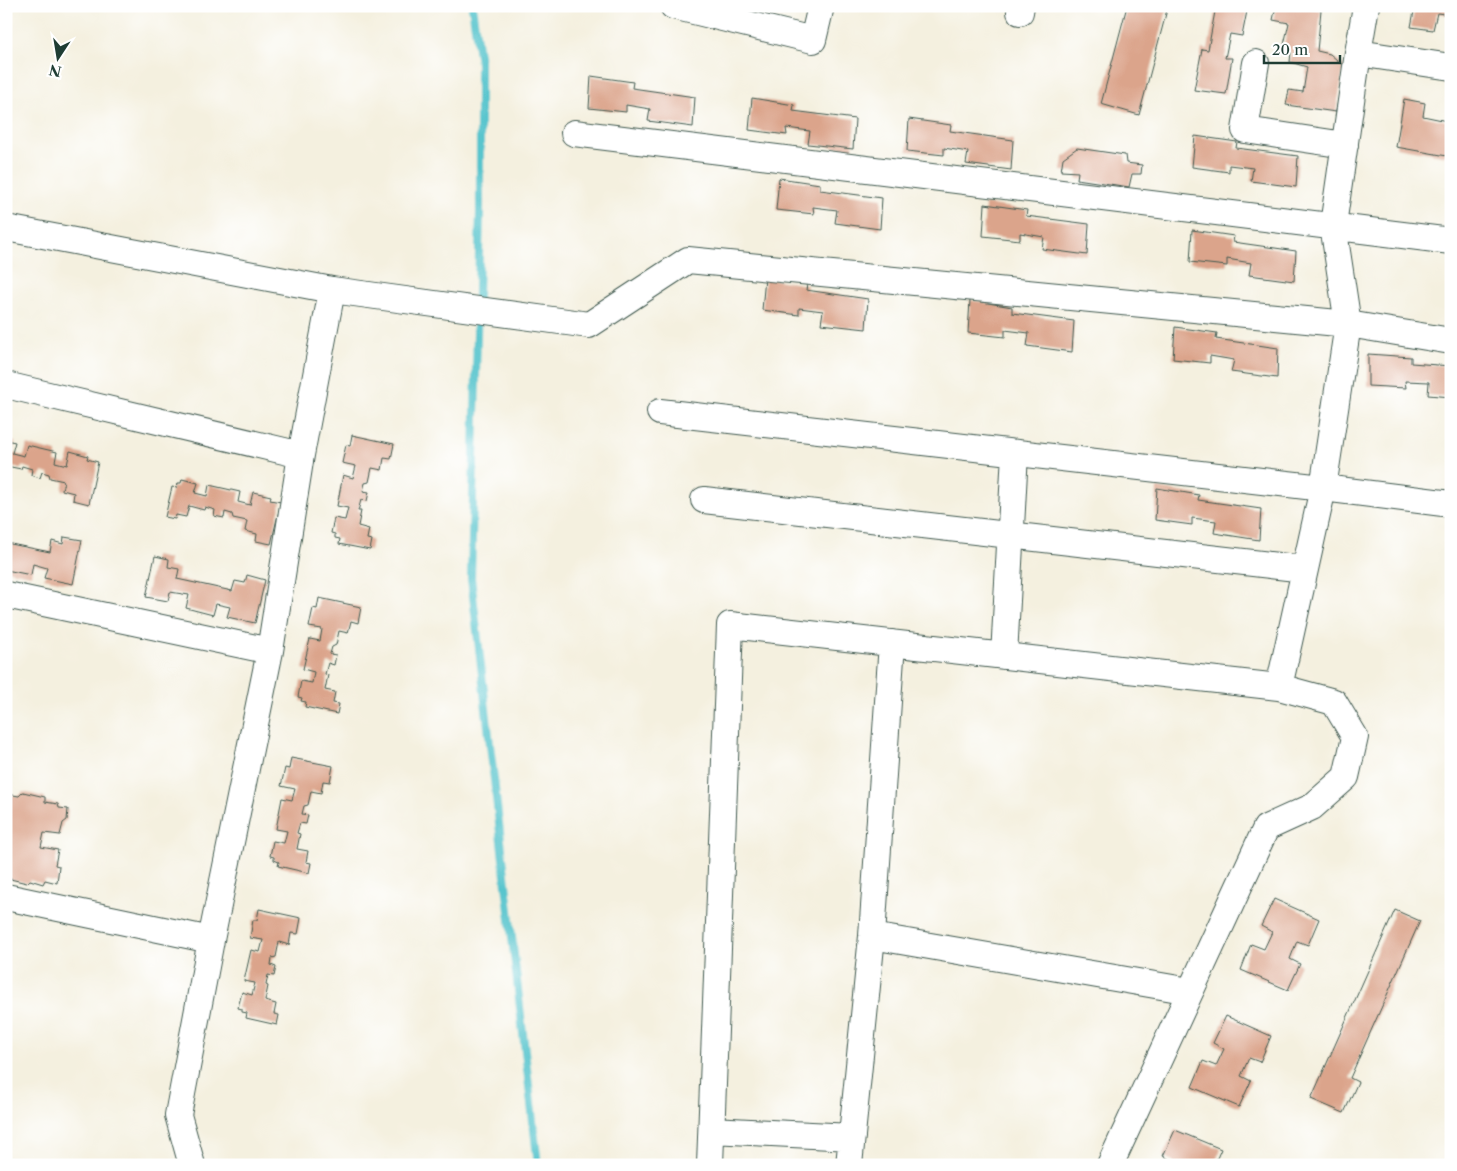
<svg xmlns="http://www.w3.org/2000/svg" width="1457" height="1171" viewBox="0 0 1457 1171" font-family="'Libre Caslon Text',serif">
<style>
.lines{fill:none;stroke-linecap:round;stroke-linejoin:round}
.stream{stroke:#58c5cd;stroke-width:8}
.building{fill:#dba48b}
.minor-casing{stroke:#3f584e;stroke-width:28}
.minor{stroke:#fff;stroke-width:26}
</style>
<rect width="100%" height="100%" fill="#fff"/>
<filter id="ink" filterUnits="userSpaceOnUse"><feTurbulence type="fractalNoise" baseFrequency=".02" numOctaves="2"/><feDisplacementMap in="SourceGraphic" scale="10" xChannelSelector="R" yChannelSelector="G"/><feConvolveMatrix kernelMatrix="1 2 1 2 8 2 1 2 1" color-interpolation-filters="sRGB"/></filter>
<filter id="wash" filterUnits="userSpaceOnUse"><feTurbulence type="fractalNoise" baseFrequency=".0096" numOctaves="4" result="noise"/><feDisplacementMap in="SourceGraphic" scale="20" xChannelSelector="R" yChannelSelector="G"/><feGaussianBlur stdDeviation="1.12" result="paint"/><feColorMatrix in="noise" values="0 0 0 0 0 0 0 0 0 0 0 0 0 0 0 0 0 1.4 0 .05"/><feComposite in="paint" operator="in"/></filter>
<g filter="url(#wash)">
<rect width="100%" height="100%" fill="#f4f0df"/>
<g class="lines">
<!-- stream -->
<path class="stream" d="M472,6L480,63V213L471,578L538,1165"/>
</g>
<g id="blocks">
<!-- building -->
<path class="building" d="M1127,6H1168L1139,115L1101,104Z
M1216,6H1248L1242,36L1230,34L1225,58H1232L1226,94L1194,90L1202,49L1208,50Z
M1276,6H1298L1321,10L1317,51L1330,54L1344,66L1336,112L1286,105L1289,90L1303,92L1307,67L1290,62L1291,52L1283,49L1289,23L1273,20Z
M1415,6H1451V15L1437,13L1433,30L1411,27Z
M591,76L633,82L632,88L695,97L693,127L648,121L650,109L626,105V112L589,108Z
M752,98L794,105L793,111L855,119L853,149L808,144L810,131L786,128L787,135L749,130Z
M1404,99L1425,103L1423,116L1447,121L1446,126L1451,127V140H1450L1447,156L1396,147Z
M909,119L951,125L950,131L1013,140L1011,170L966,164L968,152L944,148V155L907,151Z
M1195,136L1237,142L1236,148L1298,156L1296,187L1251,181L1253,168L1229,165V172L1192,167Z
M1077,148L1125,155L1126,163L1142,165L1141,174H1132L1129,187L1077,179L1078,172L1061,171L1063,158Z
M779,178L820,184V190L882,198L880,229L835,223L837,210L813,207L814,214L776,210Z
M985,204L1027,210L1026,216L1089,224L1087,255L1042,249L1044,237L1020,233V240L983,236Z
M1192,230L1234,236L1233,242L1296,251L1294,281L1249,275L1251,263L1227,259V266L1190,262Z
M765,278L807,285L806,290L868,299L866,329L821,324L823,311L799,308V315L762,310Z
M970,300L1012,307V313L1074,321L1072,352L1027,346L1029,333L1005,330V337L968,333Z
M1175,327L1217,333L1216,339L1278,348L1277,378L1231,372L1234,360L1210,356V363L1173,359Z
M1368,354L1411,357V363L1451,366V397L1428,395L1429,382L1405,381L1406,388L1368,386Z
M352,435L394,444L391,459L384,458L382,470L372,468L369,482L365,483L363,491L369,492L367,501L361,500L358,511H361L358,526L369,529L367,539L372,540L370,550L339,544L340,539L335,538V534L331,533L334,518L345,520L348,508L337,506L343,475L353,478L356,466L342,463L346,445L350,446Z
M6,440L15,442L12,453L24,456L27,445L57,452L55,462L67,465L70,451L88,456L87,459L98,462L89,504L73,500L74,493L62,490L64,481L50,478L49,474L42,472L40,478L31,475L32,469L22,466L21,469L6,466Z
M182,479L198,483L195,493L207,496L209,485L240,492L238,502L250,505L253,492L271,496L270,500L281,502L271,544L256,541L257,534L245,531L247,521L233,518L232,514L225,512L224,518L214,516L215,510L205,507L204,510L189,506L186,517L176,515L175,519L165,517L172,487L177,488L178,483H181Z
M1157,488L1199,495L1198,500L1261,509L1259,540L1214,533L1216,521L1192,518V525L1155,520Z
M64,537L82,540L73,584L44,578L47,568L33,564L31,575L6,570V543L50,552L52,541L63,544Z
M155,556L169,559L168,567L179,569L177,579L232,591L235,581L245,583L247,575L265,580L255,623L227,617L230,607L216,604L213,615L186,608L189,595L170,592L168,601L146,597Z
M319,598L361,607L358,623L351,621L348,633L339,631L336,645L332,647L330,654L336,655L334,665L328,663L325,674L328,675L325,690L335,692L333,703L339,704L337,714L305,707L306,702L301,701L302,698L298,697L301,681L312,683L314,672L303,669L310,639L320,641L322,629L309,627L313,608L317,609Z
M291,758L333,766L330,782L323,781L321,793L311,791L308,805L304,806L302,814L308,815L306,824L300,823L297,833L300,834L297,849L308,851L306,862L311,863L309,873L278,866L279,862L274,860V857L270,856L273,841L284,843L287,831L276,829L282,798L292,800L295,789L281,786L285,768L289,769Z
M23,792L45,797V802L58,804L59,808L68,809L67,820L63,823L60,835L44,833L41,847L58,850L55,865L59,866L57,883L45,880L43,884L30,880L27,883L6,878V794H7L19,796Z
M1274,899L1319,919L1308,945L1297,941L1290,959L1300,964L1288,990L1241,970L1251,944L1264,949L1272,932L1261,926Z
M259,909L301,918L298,934L291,933L289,945L279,942L276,957L272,958L271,965L276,967L274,976L268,975L266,985L268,986L265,1001L276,1004L274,1014L279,1015L277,1025L246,1018L247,1013L242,1012V1009L238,1008L242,992L252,995L255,983L244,981L251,950L260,952L263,940L250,938L253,920H257Z
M1395,910L1420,921L1350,1078L1358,1082L1344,1113L1311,1099Z
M1226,1016L1271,1036L1260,1062L1249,1058L1241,1076L1251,1081L1239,1107L1192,1087L1203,1061L1216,1066L1224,1049L1213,1043Z
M1175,1130L1221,1149L1214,1165H1173L1174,1162L1163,1156Z"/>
</g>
</g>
<g filter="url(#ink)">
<use href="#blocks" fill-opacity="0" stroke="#3f584e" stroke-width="1"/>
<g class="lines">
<!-- minor casing -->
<g class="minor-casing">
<path id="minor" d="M673,6L813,40L821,6
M1020,12L1021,6
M1358,53L1451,67
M1256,63L1245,130L1345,145
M574,133L1451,241
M6,228L332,290L589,325L688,260L1348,324L1451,341
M6,385L301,455
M660,412L1323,488L1451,504
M704,500L1305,569
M6,595L270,651
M1004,656L1015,453
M1279,687L1323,488L1348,324L1333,225L1358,53L1366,6
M6,897L211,940
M872,936L1190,991
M712,1130L852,1137
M192,1165L178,1115L211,940L270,651L301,455L332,290
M710,1165L730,625L1279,687L1334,702L1355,737L1346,777L1312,807L1266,828L1110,1165
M849,1165L872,936L892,643"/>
</g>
<!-- minor -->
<use href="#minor" class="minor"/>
</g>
</g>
<!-- margin -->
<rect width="1457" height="1171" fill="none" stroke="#fff" stroke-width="25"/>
<!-- north arrow -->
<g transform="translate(58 58) rotate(192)" stroke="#ffffff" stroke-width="4" paint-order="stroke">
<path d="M0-4L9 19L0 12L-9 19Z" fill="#1f3d34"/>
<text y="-8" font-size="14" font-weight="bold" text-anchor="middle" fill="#1f3d34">N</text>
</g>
<!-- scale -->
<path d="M1264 55v8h76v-8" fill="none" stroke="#1f3d34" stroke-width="2.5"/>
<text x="1272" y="55" font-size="15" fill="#1f3d34" stroke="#ffffff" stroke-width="4" paint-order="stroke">20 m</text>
</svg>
